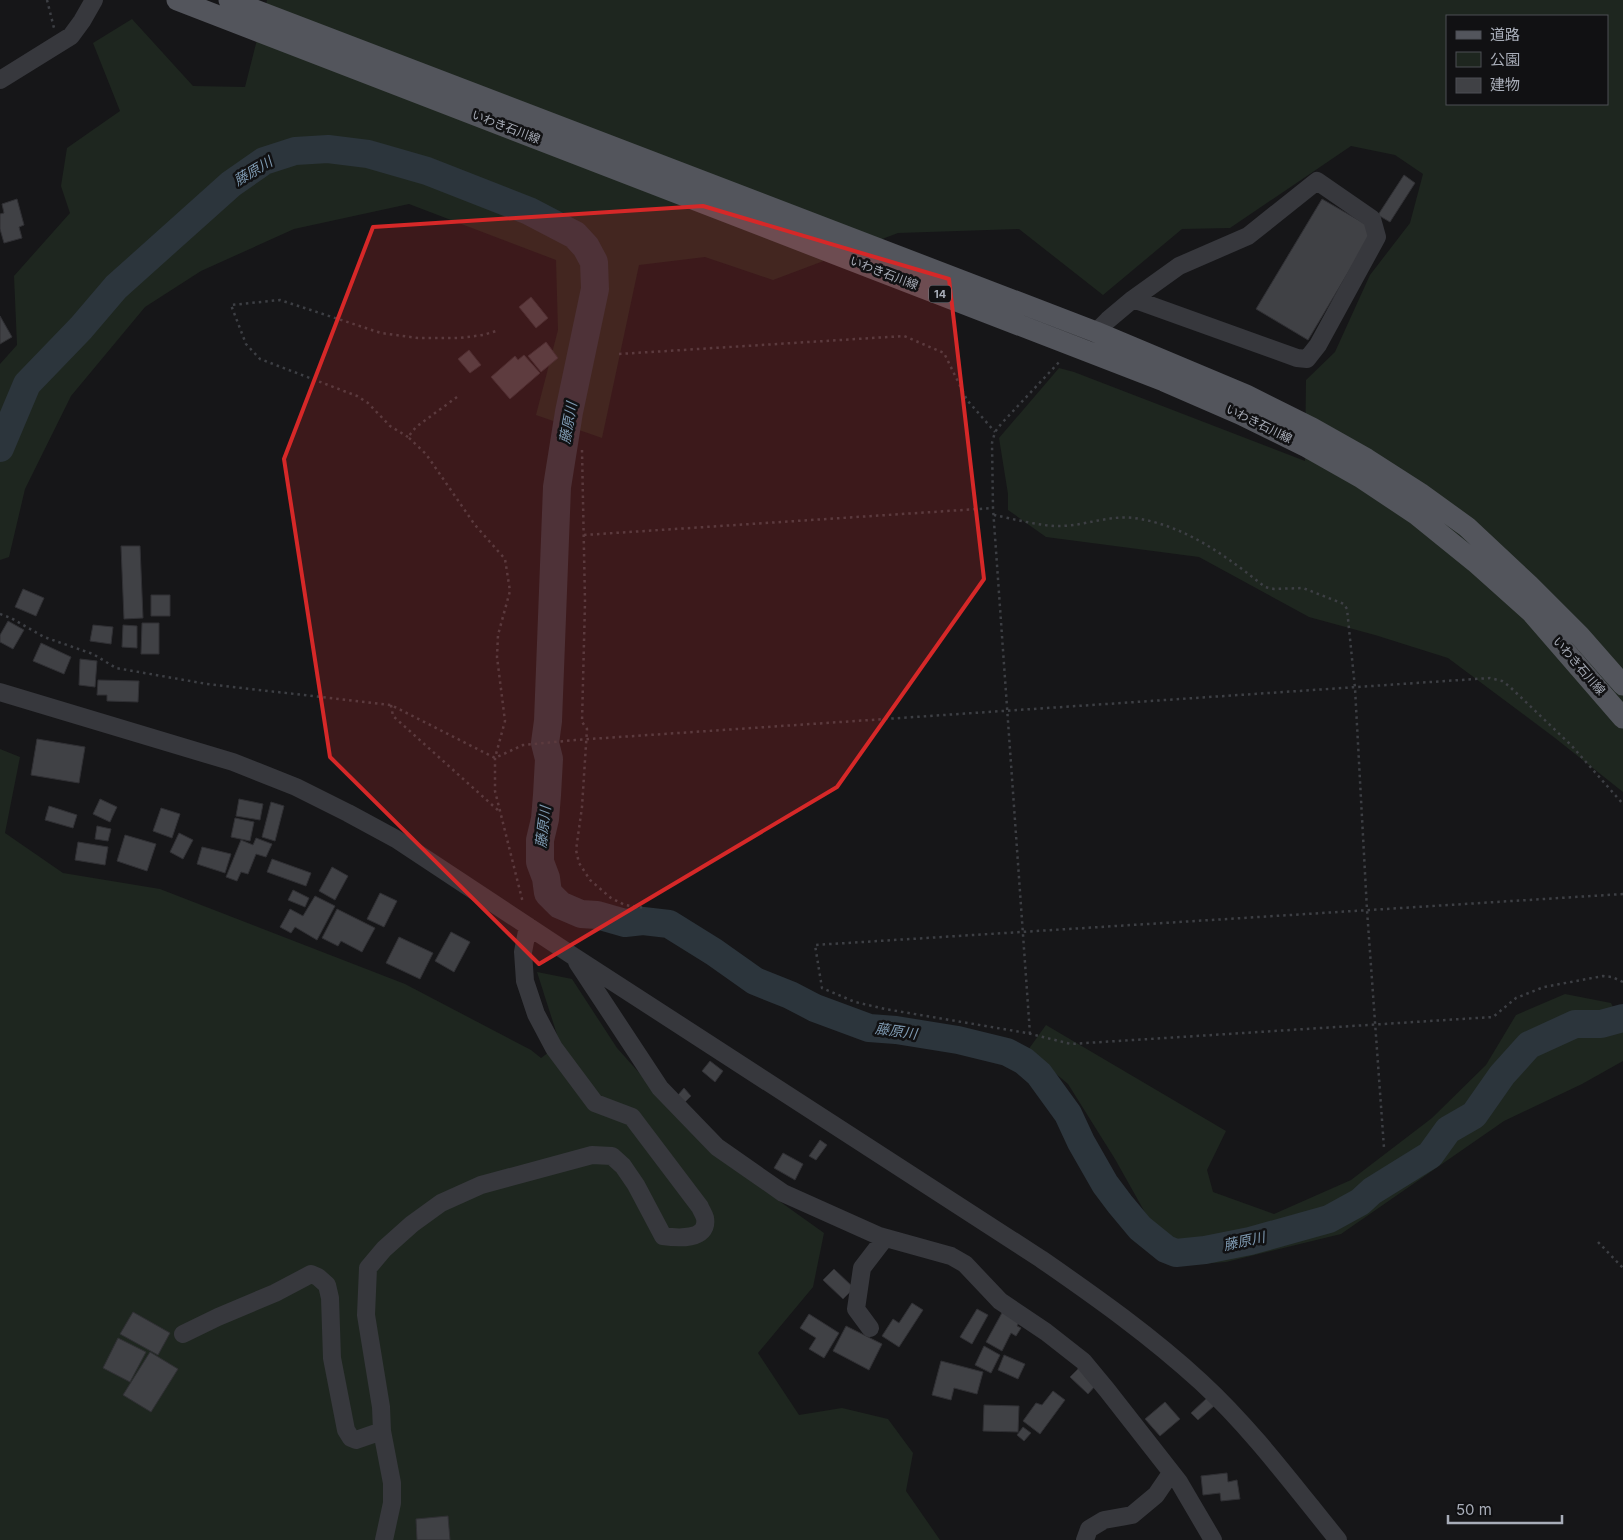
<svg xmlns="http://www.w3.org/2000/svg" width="1623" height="1540" viewBox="0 0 1623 1540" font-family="Inter,'Noto Sans JP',sans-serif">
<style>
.green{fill:#1e261f;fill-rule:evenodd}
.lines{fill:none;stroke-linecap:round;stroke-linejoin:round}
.river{stroke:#2c353c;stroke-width:28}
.building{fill:#404145;stroke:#303034}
.path{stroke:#3d3f44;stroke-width:2.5;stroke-dasharray:2.5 4;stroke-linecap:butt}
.minor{stroke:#37383d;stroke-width:18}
.major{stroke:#53555c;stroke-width:21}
.marked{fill:#d62828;fill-opacity:0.2;stroke:#d62828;stroke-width:4;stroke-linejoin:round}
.labels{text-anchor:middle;stroke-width:5;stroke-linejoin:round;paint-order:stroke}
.shield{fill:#111113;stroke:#7b7e86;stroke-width:1}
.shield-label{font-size:11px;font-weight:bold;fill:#a8adb8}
.street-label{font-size:12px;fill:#a8adb8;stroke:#111113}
.water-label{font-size:14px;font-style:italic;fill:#7f9bb3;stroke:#111113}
</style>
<rect width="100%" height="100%" fill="#161618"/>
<!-- green -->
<path class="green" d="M267,0H1623V792L1555,738L1448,658L1375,635L1309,617L1199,557L1046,537L1008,510V494L999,438L1059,368L1074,372L1305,461L1306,380L1335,352L1370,275L1410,223L1423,174L1395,155L1351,146L1230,228L1182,229L1103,295L1019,229L898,233L773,280L705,257L639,265L602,438L536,415L558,330L556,260L409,204L294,229L201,271L145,307L71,396L25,489L9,557L0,560V364L17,345L14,276L70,213L61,186L67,148L120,111L93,43L132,19L193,86L245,87ZM1447,16H1607V104H1447Z
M0,749L20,757L5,833L63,873L160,889L405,984L531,1050L541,1058L560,1044L537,972L572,979L617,1048L709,1151L824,1233L813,1287L758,1353L799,1415L842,1408L888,1419L913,1453L906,1491L940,1540H0Z
M1565,994L1611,1003L1623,1027V1061L1582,1084L1504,1121L1341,1234L1226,1262L1175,1266L1115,1159L1068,1084L1028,1050L1046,1025L1226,1131L1207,1170L1213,1192L1274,1214L1351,1180L1432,1118L1486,1065L1516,1015Z"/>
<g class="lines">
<!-- river -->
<path class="river" d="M0,448L27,384L81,328L116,287L231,184L264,161L295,151L328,149L368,154L427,171L529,211L575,235L586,247L594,262L595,289L569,412L557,487L548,721L545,743L549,759L547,795L545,819L540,840V862L546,878L548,893L560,905L581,914L597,915L625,923L643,921L669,924L714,952L755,981L790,995L815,1008L869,1028L896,1030L958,1040L1007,1052L1024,1061L1039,1074L1068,1114L1081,1142L1105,1184L1120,1204L1140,1228L1166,1249L1176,1253L1205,1250L1250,1241L1329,1219L1360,1202L1372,1191L1430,1155L1448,1130L1474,1115L1502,1075L1529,1045L1575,1024H1601L1623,1018"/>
</g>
<!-- building -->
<path class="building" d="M1404,175L1415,183L1390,222L1378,215Z
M17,199L24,225L19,227L22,238L4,243L0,229V214L4,213L2,204Z
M1322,199L1374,229L1308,340L1256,309Z
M531,297L548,318L536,328L519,307Z
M0,316L12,337L0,344Z
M546,342L558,358L541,372L528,356Z
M469,350L481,365L470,373L458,359Z
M524,355L540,373L510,399L491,377L515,356L518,360Z
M121,546H140L143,618L124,619Z
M23,589L44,598L36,616L15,607Z
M151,595H170V616H151Z
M8,621L24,630L13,649L0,642V635Z
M142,623H159V654H141Z
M93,625L113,627L111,644L90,641Z
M123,625L137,626V648L122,647Z
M41,643L71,657L64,674L33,661Z
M80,659L97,661L95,687L79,685Z
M98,680L139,681L138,702L107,701V695H97Z
M37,739L85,747L79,783L31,775Z
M100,799L117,807L110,822L93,814Z
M239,799L263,804L260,820L236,816Z
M271,802L284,806L275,841L262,837Z
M49,806L77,815L73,828L45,820Z
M161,808L180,814L172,838L153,831Z
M235,818L254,822L250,841L231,837Z
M97,826L111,829L108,841L95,839Z
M179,833L193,840L183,859L170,852Z
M125,835L156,844L147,871L117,861Z
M256,838L272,844L266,857L256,854L248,874L241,872L237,881L226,877L241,840L253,845Z
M78,842L108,847L105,865L75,860Z
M202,847L231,854L225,873L197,864Z
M272,859L311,873L306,886L267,872Z
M332,867L348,876L335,900L319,891Z
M293,890L309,898L305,907L288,900Z
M380,893L397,901L384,927L367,919Z
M315,896L335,906L317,940L295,927L291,933L280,927L290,909L303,916Z
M337,909L375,928L362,952L341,941L338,946L322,938Z
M451,932L470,942L454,972L435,961Z
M399,937L433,953L420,979L386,963Z
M710,1061L723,1071L715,1082L702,1071Z
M684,1088L691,1096L685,1102L678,1095Z
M820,1140L827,1145L816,1160L809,1156Z
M783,1153L803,1164L795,1180L774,1168Z
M834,1269L854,1288L843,1299L823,1280Z
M912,1303L923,1310L899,1347L882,1336L893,1319L899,1323Z
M977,1309L988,1315L972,1344L960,1337Z
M1003,1311L1020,1320L1017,1326L1021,1328L1016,1336L1011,1333L1002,1351L986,1342Z
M133,1312L170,1333L158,1355L120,1334Z
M809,1314L839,1333L824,1358L809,1349L816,1338L800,1328Z
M846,1326L882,1344L869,1370L833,1351Z
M118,1338L146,1352L130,1382L103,1368Z
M984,1346L1000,1355L991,1373L975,1365Z
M150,1352L178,1369L151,1412L123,1395Z
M1004,1355L1025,1364L1018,1379L998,1370Z
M941,1361L983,1372L977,1394L954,1388L951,1400L932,1395Z
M1079,1368L1096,1385L1088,1394L1070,1377Z
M1053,1391L1065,1400L1040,1434L1023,1421L1036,1403L1042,1405Z
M1207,1398L1214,1406L1198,1420L1191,1413Z
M1165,1402L1180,1419L1160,1436L1145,1419Z
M984,1405L1019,1406L1018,1432L983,1431Z
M1023,1427L1031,1433L1024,1441L1017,1435Z
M1227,1473L1228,1482L1237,1480L1240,1499L1221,1501L1220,1493L1203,1495L1201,1476Z
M448,1516L450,1540H417L416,1519Z"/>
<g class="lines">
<!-- path -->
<path class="path" d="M47,0L54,28
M619,354L904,336L944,353L967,400L995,432
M457,397L416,427L408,437L426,454L475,525L505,559L510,591L498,635L497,657L505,721L495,758V791L523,903
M408,437L390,426L368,403L357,396L260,359L246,344L231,305L280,300L381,333L418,338H460L483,335L496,331
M582,450L585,602L582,722L587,729L582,807L576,850L579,863L590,880L611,898L625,905L645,908
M994,515C1014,519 1043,527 1062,526C1087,525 1110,515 1134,518C1185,525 1226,556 1265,587L1274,589L1303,588L1344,604L1347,609L1355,688L1367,910L1384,1148
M584,535L993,508
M0,614L11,618L44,637L93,654L116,668L207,684L391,705L495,758L523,745L575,740L1490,678L1502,681L1509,686L1571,745L1623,804
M391,705L393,716L500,812
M1623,894L815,945L822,988L855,1002L885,1009L1027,1033L1071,1044L1493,1017L1516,998L1544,987L1603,976L1612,977L1623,982
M1030,1034L993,508L992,443L995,432L1001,424L1061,360
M1598,1242L1623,1268"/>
<!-- minor -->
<path class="minor" d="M0,80L71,36L82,21L94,0
M1096,332L1108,320L1133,299L1179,266L1248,236L1317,181L1372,219L1377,237L1318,345L1307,359L1297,358L1133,299
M0,692L233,762L296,787L348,813L396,839L573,956L1041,1259C1096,1297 1151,1336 1201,1382C1252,1429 1294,1486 1338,1540
M577,962L660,1088L717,1147L783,1193L879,1236L951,1256L965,1264L1000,1301L1046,1332L1083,1361L1107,1390L1179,1482L1213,1540
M870,1328L856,1309L862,1268L885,1238
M183,1334L218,1317L275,1293L311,1274L318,1277L327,1285L330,1298L332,1358L346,1430L351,1438L356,1440L382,1431
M384,1540L392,1503V1483L382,1431L381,1407L366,1315L368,1268L384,1249L412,1224L441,1203L481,1185L592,1155L612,1156L623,1166L636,1185L663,1236C676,1238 709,1241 705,1218C704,1214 701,1210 700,1207L632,1117L595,1103L554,1048L536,1014L525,981L523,952L528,926
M1085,1540L1089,1529L1104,1520L1132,1515L1156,1495L1171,1473"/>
<!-- major -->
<path class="major" d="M177,0L1164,381L1240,414L1307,447L1360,477L1417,515L1475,562L1532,613L1623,718
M229,0L1096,332L1246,395L1312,428L1367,459L1420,493L1467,527L1529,585L1580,636L1623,685"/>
</g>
<!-- marked area -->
<path class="marked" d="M703,206L949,279L984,579L837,787L539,964L330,757L284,459L373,227Z"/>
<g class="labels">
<!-- shield labels -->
<rect class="shield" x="929" y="285.5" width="22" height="17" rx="4"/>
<g class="shield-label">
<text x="940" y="298">14</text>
</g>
<!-- street labels -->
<g class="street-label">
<text transform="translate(506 127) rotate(21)" y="4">いわき石川線</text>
<text transform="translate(884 273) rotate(21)" y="4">いわき石川線</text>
<text transform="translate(1259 424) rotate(26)" y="4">いわき石川線</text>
<text transform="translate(1579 666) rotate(49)" y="4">いわき石川線</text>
</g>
<!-- water labels -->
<g class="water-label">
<text transform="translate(253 171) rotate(-31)" y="5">藤原川</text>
<text transform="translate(568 423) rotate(-80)" y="5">藤原川</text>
<text transform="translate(543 827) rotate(-83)" y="5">藤原川</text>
<text transform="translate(896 1031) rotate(8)" y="5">藤原川</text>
<text transform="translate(1244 1241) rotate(-12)" y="5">藤原川</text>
</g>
</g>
<!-- legend -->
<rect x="1446" y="15" width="162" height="90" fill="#111113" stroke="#4d4f55"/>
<rect x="1456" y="31" width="25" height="8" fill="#53555c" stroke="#4d4f55"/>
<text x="1490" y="40" font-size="15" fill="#a8adb8">道路</text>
<rect x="1456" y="52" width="25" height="15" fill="#1e261f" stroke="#4d4f55"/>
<text x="1490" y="65" font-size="15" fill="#a8adb8">公園</text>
<rect x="1456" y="78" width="25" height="15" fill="#404145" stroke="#4d4f55"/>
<text x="1490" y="90" font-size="15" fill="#a8adb8">建物</text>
<!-- scale -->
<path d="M1448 1515v8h114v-8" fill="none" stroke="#a8adb8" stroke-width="2.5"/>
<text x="1456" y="1515" font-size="15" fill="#a8adb8" stroke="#111113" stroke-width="4" paint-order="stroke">50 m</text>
</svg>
